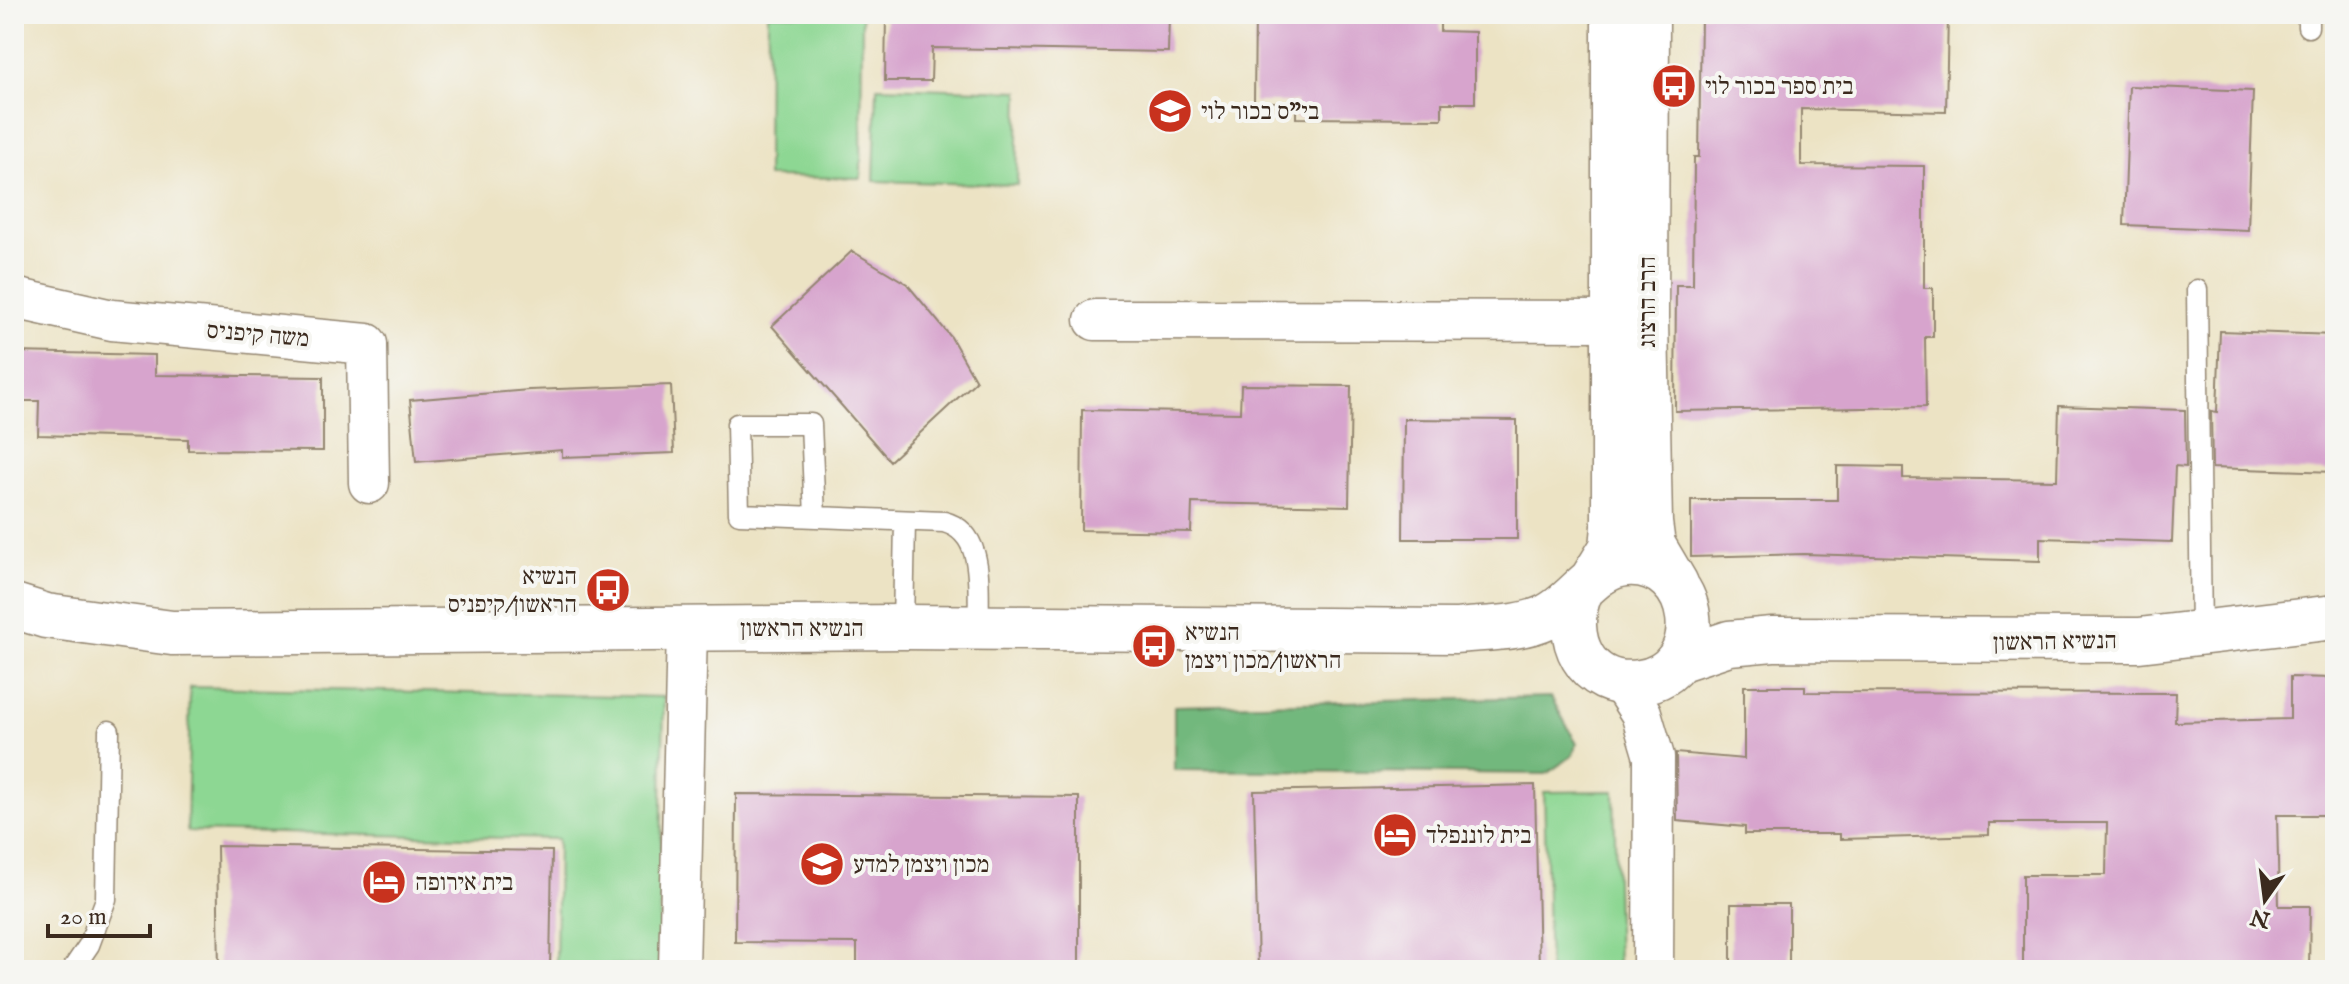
<svg xmlns="http://www.w3.org/2000/svg" width="2349" height="984" viewBox="0 0 2349 984" font-family="'IM FELL English','Frank Ruhl Libre',serif">
<style>
.green{fill:#8dd793;stroke:#648058;stroke-width:2}
.forest{fill:#72b87d;stroke:#56714e;stroke-width:2}
.building{fill:#d7a4cd}
.lines{fill:none;stroke-linecap:round;stroke-linejoin:round}
.service-casing{stroke:#948671;stroke-width:23}
.minor-casing{stroke:#948671;stroke-width:43}
.tertiary-casing{stroke:#948671;stroke-width:47}
.service{stroke:#fff;stroke-width:20}
.minor{stroke:#fff;stroke-width:40}
.tertiary{stroke:#fff;stroke-width:44}
.labels{text-anchor:middle;stroke-width:8;stroke-linejoin:round;paint-order:stroke}
.poi-label{font-size:24px;fill:#3b2a1e;stroke:#f6f6f2;text-anchor:start}
.street-label{font-size:24px;fill:#3b2a1e;stroke:#f6f6f2}
</style>
<rect width="100%" height="100%" fill="#f6f6f2"/>
<filter id="ink" filterUnits="userSpaceOnUse"><feTurbulence type="fractalNoise" baseFrequency=".0125" numOctaves="2"/><feDisplacementMap in="SourceGraphic" scale="16" xChannelSelector="R" yChannelSelector="G"/><feConvolveMatrix kernelMatrix="1 2 1 2 8 2 1 2 1" color-interpolation-filters="sRGB"/></filter>
<filter id="wash" filterUnits="userSpaceOnUse"><feTurbulence type="fractalNoise" baseFrequency=".006" numOctaves="4" result="noise"/><feDisplacementMap in="SourceGraphic" scale="32" xChannelSelector="R" yChannelSelector="G"/><feGaussianBlur stdDeviation="1.8" result="paint"/><feColorMatrix in="noise" values="0 0 0 0 0 0 0 0 0 0 0 0 0 0 0 0 0 1.4 0 .05"/><feComposite in="paint" operator="in"/></filter>
<g filter="url(#wash)">
<rect width="100%" height="100%" fill="#ece3c4"/>
<!-- green -->
<path class="green" d="M768,14H862L861,178L767,177Z
M877,87L1019,91L1017,185L874,181Z
M190,687L664,697L659,966L556,965L558,839L187,831Z
M1614,791L1618,970H1549L1544,792Z"/>
<!-- forest -->
<path class="forest" d="M1551,697L1577,744L1572,756L1546,774L1174,770V706Z"/>
<g id="blocks">
<!-- building -->
<path class="building" d="M886,14H1169L1168,52L932,48L931,81H885Z
M1255,14H1440V31L1475,32V103H1442V119L1296,118V102H1254Z
M1701,14H1948L1946,112L1801,109V165L1924,166V288H1933V337H1925L1926,407L1675,411L1676,285H1693L1694,157H1699Z
M2129,86L2253,91L2248,230L2124,225Z
M852,251L907,284L951,337L976,381L890,461L772,326Z
M2220,331L2335,335V472L2212,468L2211,411L2217,412Z
M14,352L155,355V375L323,377V451L188,450V439L38,435L39,401H14Z
M671,385L674,453L562,457V450L416,462L410,400L529,390Z
M1241,385L1351,386L1349,506L1192,503L1191,532L1081,530L1082,410L1240,413Z
M2059,406L2185,410L2186,467L2175,466L2172,542L2040,538V561L1804,554L1691,557V500H1837V466L1903,467V478L2057,480Z
M1404,419L1517,420V539H1403Z
M2290,677L2335,678V815H2277L2279,906H2310L2309,970H2023V875H2106L2107,823H1989V835L1840,839V834H1745V827L1677,821L1676,753L1744,759V686H1805V692L2176,693L2175,722L2290,719Z
M1535,785L1539,970H1258L1254,791Z
M736,794L1079,797V970H857V943L735,942Z
M217,846L552,851L550,970H219Z
M1731,904H1789V970H1731Z"/>
</g>
</g>
<g filter="url(#ink)">
<use href="#blocks" fill-opacity="0" stroke="#948671" stroke-width="2"/>
<g class="lines">
<!-- service casing -->
<g class="service-casing">
<path id="service" d="M2308,27V14
M2197,290L2201,635
M815,517L811,424H737L739,514L944,522C987,533 977,591 979,627
M903,627L905,521
M72,970L89,945L106,899L109,731"/>
</g>
<!-- minor casing -->
<g class="minor-casing">
<path id="minor" d="M14,298L112,320L367,344L369,483
M1095,320L1614,321
M1621,682L1641,713L1654,757L1653,970
M679,970L687,628"/>
</g>
<!-- tertiary casing -->
<g class="tertiary-casing">
<path id="tertiary" d="M1647,14L1646,320L1650,523L1653,545L1676,584
M1593,578L1612,547L1614,527V14
M14,606L46,616L172,633L903,627L1456,631C1484,628 1521,629 1546,617C1576,603 1592,567 1626,564C1700,559 1713,672 1640,682C1585,690 1562,637 1580,593
M1678,660L1729,643L1773,639L2139,640L2335,617"/>
</g>
<!-- service -->
<use href="#service" class="service"/>
<!-- minor -->
<use href="#minor" class="minor"/>
<!-- tertiary -->
<use href="#tertiary" class="tertiary"/>
</g>
</g>
<!-- icons -->
<defs>
<g id="bus-disc" transform="scale(2.3)"><circle r="9.5" fill="#c8321e" stroke="#f6f6f2"/><path d="M-5-6H5V4H4V6H2V4H-2V6H-4V4H-5ZM-3.5-4V0h7V-4ZM-3.5 1.2v1.5H-2V1.2ZM2 1.2v1.5H3.5V1.2Z" fill="#fff"/></g>
<g id="school-disc" transform="scale(2.3)"><circle r="9.5" fill="#c8321e" stroke="#f6f6f2"/><path d="M0-5L7-2L0 1L-7-2ZM-4 1L0 2.5L4 1V4Q0 6-4 4Z" fill="#fff"/></g>
<g id="hotel-disc" transform="scale(2.3)"><circle r="9.5" fill="#c8321e" stroke="#f6f6f2"/><path d="M-6-4.5h1.5V1H6V5H4.5V3h-9V5H-6ZM-4 0a1.8 1.8 0 1 1 3.6 0ZM.5 0V-2.5h3Q6-2.5 6 0Z" fill="#fff"/></g>
<g id="university-disc" transform="scale(2.3)"><circle r="9.5" fill="#c8321e" stroke="#f6f6f2"/><path d="M0-5L7-2L0 1L-7-2ZM-4 1L0 2.5L4 1V4Q0 6-4 4Z" fill="#fff"/></g>
</defs>
<g fill-rule="evenodd">
<use href="#bus-disc" x="1674" y="86"/>
<use href="#school-disc" x="1170" y="111"/>
<use href="#bus-disc" x="608" y="590"/>
<use href="#bus-disc" x="1154" y="646"/>
<use href="#hotel-disc" x="1395" y="835"/>
<use href="#university-disc" x="822" y="864"/>
<use href="#hotel-disc" x="384" y="882"/>
</g>
<g class="labels">
<!-- poi labels -->
<g class="poi-label">
<text x="1705" y="94">בית ספר בכור לוי</text>
<text x="1201" y="119">בי"ס בכור לוי</text>
<text x="577" y="584" text-anchor="end">הנשיא<tspan x="577" dy="28">הראשון/קיפניס</tspan></text>
<text x="1185" y="640">הנשיא<tspan x="1185" dy="28">הראשון/מכון ויצמן</tspan></text>
<text x="1426" y="843">בית לוננפלד</text>
<text x="853" y="872">מכון ויצמן למדע</text>
<text x="415" y="890">בית אירופה</text>
</g>
<!-- street labels -->
<g class="street-label">
<text transform="translate(1647 302) rotate(-90)" y="8">הרב הרצוג</text>
<text transform="translate(258 334) rotate(5)" y="8">משה קיפניס</text>
<text x="802" y="636">הנשיא הראשון</text>
<text transform="translate(2055 641) rotate(-1)" y="8">הנשיא הראשון</text>
</g>
</g>
<!-- margin -->
<rect width="2349" height="984" fill="none" stroke="#f6f6f2" stroke-width="48"/>
<!-- north arrow -->
<g transform="translate(2265 900) rotate(194)" stroke="#f6f6f2" stroke-width="6" paint-order="stroke">
<path d="M0-6L14 30L0 20L-14 30Z" fill="#3b2a1e"/>
<text y="-12" font-size="22" font-weight="bold" text-anchor="middle" fill="#3b2a1e">N</text>
</g>
<!-- scale -->
<path d="M48 924v12h102v-12" fill="none" stroke="#3b2a1e" stroke-width="4"/>
<text x="60" y="924" font-size="24" fill="#3b2a1e" stroke="#f6f6f2" stroke-width="6" paint-order="stroke">20 m</text>
</svg>
